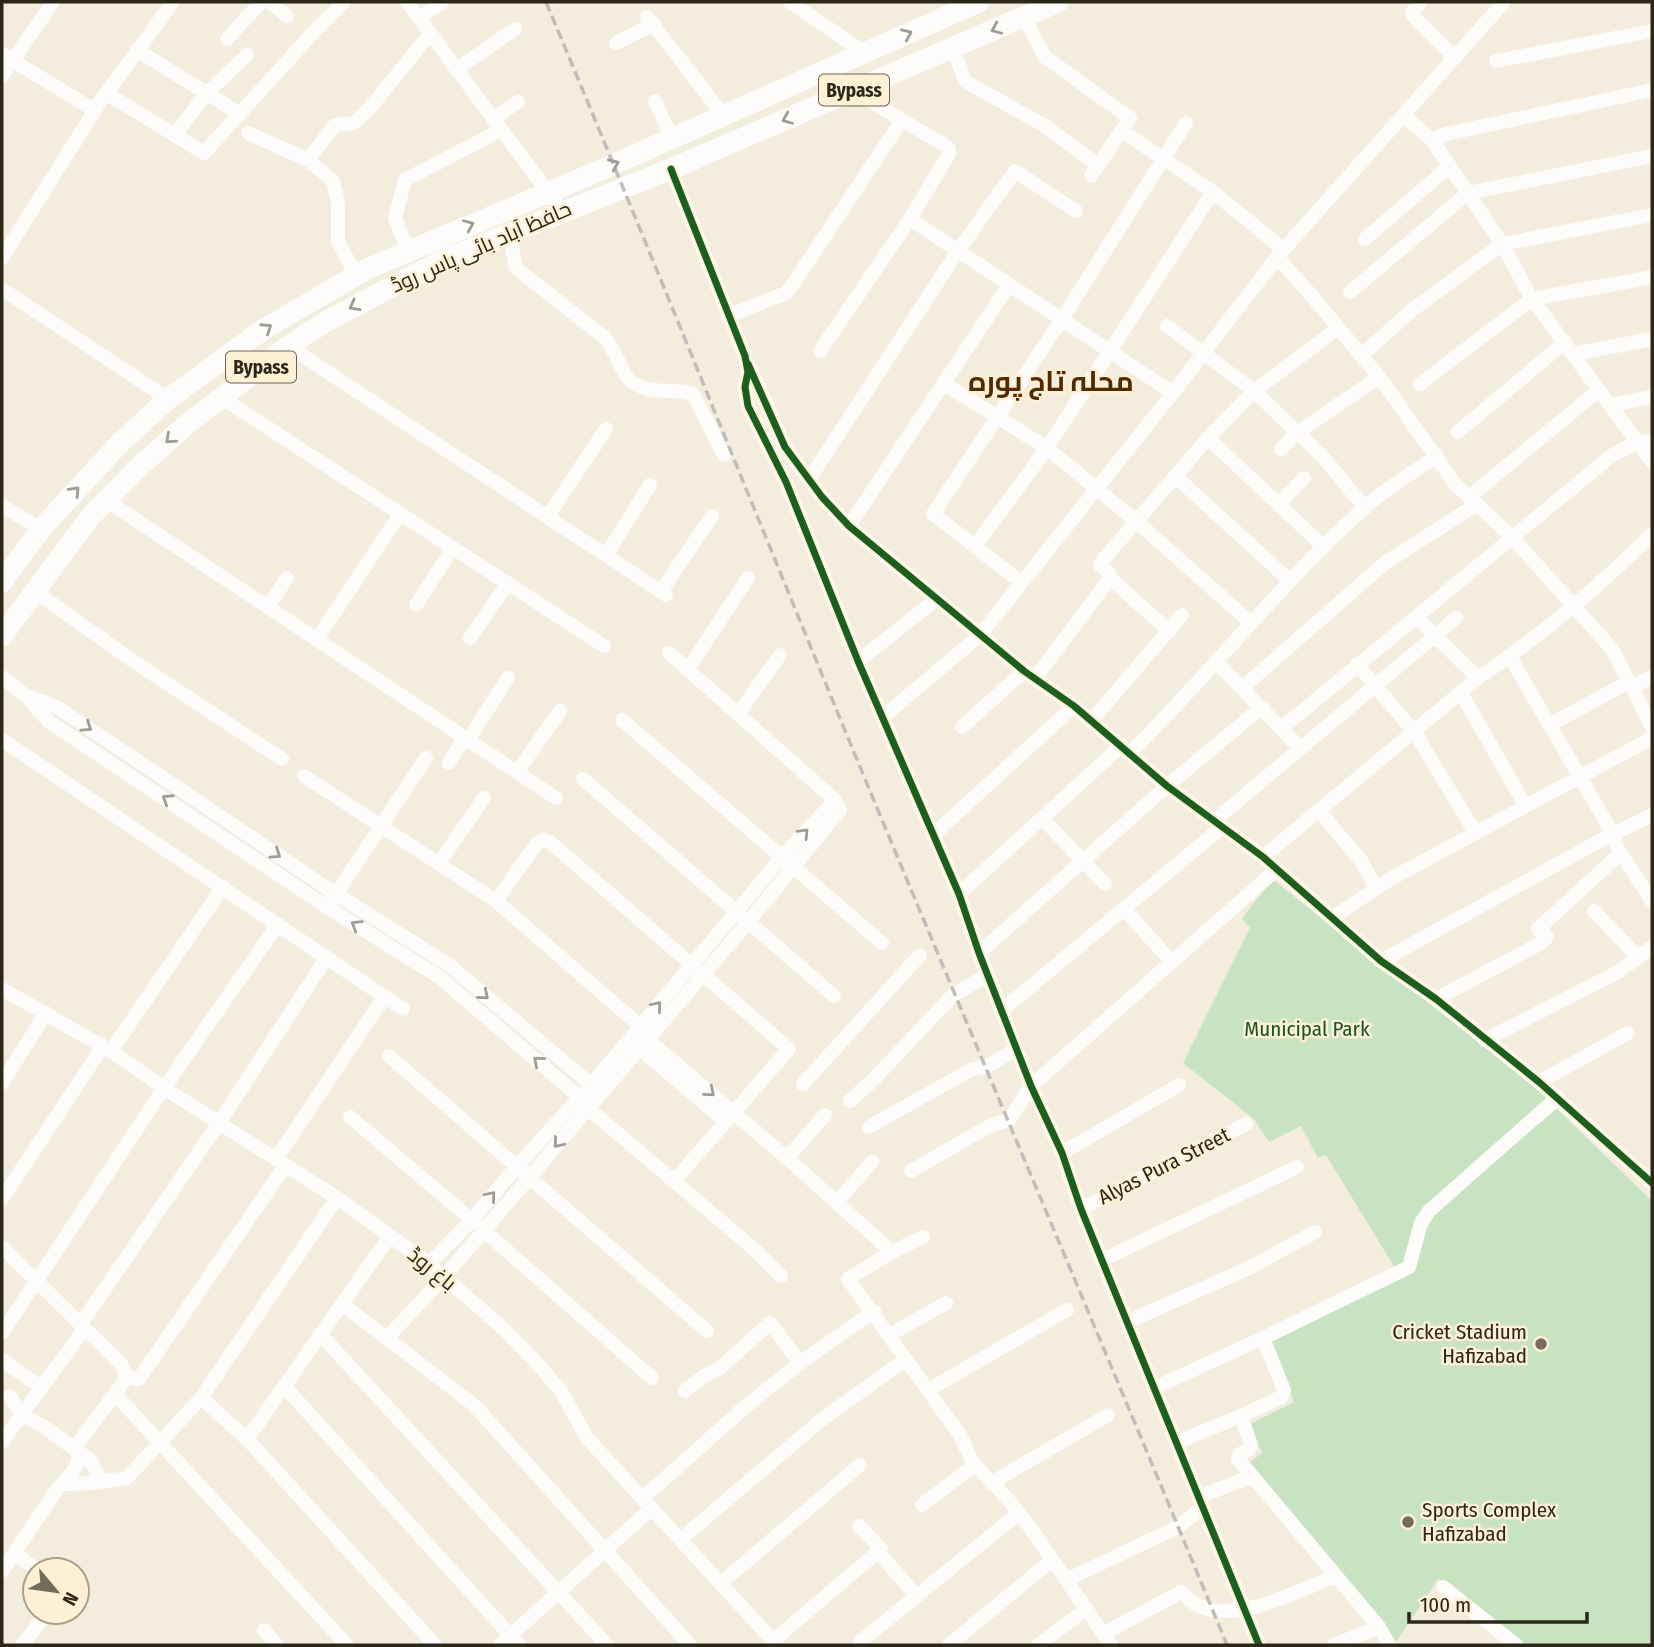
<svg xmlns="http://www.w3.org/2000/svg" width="1654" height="1647" viewBox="0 0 1654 1647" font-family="'Fira Sans Condensed',Cairo,sans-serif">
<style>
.green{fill:#c7e3c2}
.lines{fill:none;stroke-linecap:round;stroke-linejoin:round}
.minor{stroke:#fdfcfa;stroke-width:14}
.highway{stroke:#fdfcfa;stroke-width:21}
.rail{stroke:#c0beba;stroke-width:3.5;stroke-dasharray:10 5;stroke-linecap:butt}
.cycleway-casing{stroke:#fdf0d4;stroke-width:11}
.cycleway{stroke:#1b5e20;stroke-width:7}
.oneway{stroke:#9f9c95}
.poi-dot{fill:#736c5e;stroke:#fdf0d4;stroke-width:2.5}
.labels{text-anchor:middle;stroke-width:5;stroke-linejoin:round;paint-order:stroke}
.shield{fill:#fdf0d4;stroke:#6b6352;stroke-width:2}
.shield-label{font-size:19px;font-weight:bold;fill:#2d271a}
.street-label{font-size:21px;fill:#2d271a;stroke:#fdf0d4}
.park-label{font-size:21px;fill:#145527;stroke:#fdf0d4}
.poi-label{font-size:21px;fill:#2d271a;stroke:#fdf0d4;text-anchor:end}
.district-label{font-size:28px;font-weight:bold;fill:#532b00;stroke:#fdf0d4}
</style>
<rect width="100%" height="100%" fill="#f4ecdd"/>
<!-- green -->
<path class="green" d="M1272,879L1549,1098L1416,1218C1413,1227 1409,1256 1405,1261C1404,1262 1396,1267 1395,1268L1326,1155L1318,1158L1301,1126L1269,1142L1254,1119L1183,1063L1250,928L1242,919Z
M1557,1109L1652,1201V1645H1522L1438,1579L1396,1642L1249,1463L1262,1453L1248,1425L1294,1402L1270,1342L1413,1273C1419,1247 1425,1225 1442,1204Z"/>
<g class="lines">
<!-- minor -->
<path class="minor" d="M270,2L287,16
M407,2L562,211
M790,2L865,53
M1421,2L1412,12L1414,17L1455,58
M647,17L724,116
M1024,17L1045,57L1130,118L1091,176
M419,18L442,2
M227,39L261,2
M616,43L654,24
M953,47L965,81L1045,126L1098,165
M137,50L240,114
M2,54L94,110
M1496,61L1652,31
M456,70L515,29
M2,76L53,2
M106,93L204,153L312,34L344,2
M655,101L672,139
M1404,116L1432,140L1502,244L1532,299L1652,462
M493,119L518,102
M1122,131L1213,192L1283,249
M248,133L308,160L333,181L338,202V241L356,276
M175,135L206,94L247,55
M1432,140L1446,134L1652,90
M308,160L335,125L354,123L368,110L430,34
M671,169L745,356L748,372L745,387L748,406L786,482L858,661L959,894L979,953L1031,1086L1062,1153L1081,1209L1259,1645
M910,219L1173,393
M509,233L516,268L605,338C616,350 622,374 630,380C650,397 672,387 693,394L724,455
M1365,239L1450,166
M408,251L395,218L405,180L501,130
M1277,257L1312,296L1379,377L1456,485L1512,537L1612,649L1652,727
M2,258L100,102L173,2
M2,289L168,399
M1350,292L1468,193L1652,156
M728,316L786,293L791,287L902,120
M1167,326L1254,391L1324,458L1365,508
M288,346L666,595
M820,351L910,219L949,154V149L946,146L880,107L857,89
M1573,354L1652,339
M1361,356L1412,310L1502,244L1652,215
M749,365L785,447L822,497L849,526L1024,671L1074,706L1167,786L1263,857L1381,961L1436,999L1539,1082L1652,1183
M943,383L1047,448L1136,521L1250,622
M1420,384L1532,299L1652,277
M222,398L604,646
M1610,405L1652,397
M1458,432L1565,342
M1208,438L1324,547
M1281,449L1297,433L1379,377
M1175,476L1290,581
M810,478L958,251L1015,171L1076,211
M1469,497L1599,390
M106,500L556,798
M1279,504L1304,478
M2,506L41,529
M548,516L606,429
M849,526L1009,285
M975,546L1047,448L1213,192
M606,555L650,485
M1110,578L1169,631
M1021,582L933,514L1062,319L1186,123
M34,591L139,665L282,759
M661,591L712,516
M416,605L453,548
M268,607L287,578
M1416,617L1478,678
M470,638L508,583
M317,639L400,514
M1510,657L1613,834L1618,849L1652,901
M858,661L937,599
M1216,662L1300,748
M1357,664L1415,733L1475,832
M688,669L748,578
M2,677L26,696L48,721L327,907L439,977L590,1106
M1035,678L1110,578V574L1100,565L1102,561L1208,438L1254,391L1338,328
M1243,687L1385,563L1477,504
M1632,687L1652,677
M1461,693L1525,805
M28,696L57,707L336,894L449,965L601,1093
M738,714L780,655
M883,717L980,635L1173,393L1277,257L1504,2
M622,720L882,943
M1091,721L1182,615
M1549,725L1629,682
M962,727L1024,671
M1282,728L1611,456L1637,442L1652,441
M2,740L403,1009
M468,740L508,678
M1130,753C1210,674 1279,585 1363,509C1385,489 1412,473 1437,456
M449,763L464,738
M517,772L560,711
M304,776L496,901L647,1032
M583,779L834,996
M1320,812L1362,862L1376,888
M1042,818L1105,884
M1214,821L1456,618
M933,835L1074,706
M1263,857L1478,678C1540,636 1599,587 1652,534
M439,863L484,798
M959,894L1122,745
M332,900L426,758
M496,901L537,843L543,840L550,842L789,1049L674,1181
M1124,909L1172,962
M1594,911L1638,957
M1333,917L1392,878L1652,738
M979,953L1167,786L1262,707
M1381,961L1605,838L1652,815
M2,989L111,1051L164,1088L337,1198L429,1264L505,1330L535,1361L561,1391L587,1438L777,1645
M1436,999L1541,943L1547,937L1538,929L1621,853
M1001,1011L1221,828
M647,1039L787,1158L892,1252
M1485,1040L1616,973L1652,947
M639,1048L726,1122
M111,1051L223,887
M389,1056L707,1331
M1539,1082L1628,1033
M2,1083L46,1013
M803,1084L920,955
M850,1101L874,1079L952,996L987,975
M588,1108L756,1251L781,1276
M350,1117L472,1220L652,1378
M869,1127L972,1069L986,1067L1016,1049
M1062,1153L1179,1085
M787,1158L825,1115
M276,1159L384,997
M911,1171L991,1125L1009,1120L1031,1086L1276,870
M2,1199L103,1046
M836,1203L872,1162
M1081,1209L1246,1124
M923,1237L892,1252L848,1279L960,1435L973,1463L1004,1495L1027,1523L1111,1645
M2,1247L121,1364L125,1372L124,1382L76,1446L79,1461L72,1473L58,1488L2,1571
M1102,1260L1297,1167
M429,1264L469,1223L518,1165L591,1085L783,856L835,800
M342,1304L474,1405L690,1645
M1127,1322L1251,1267L1315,1232
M80,1325L219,1123L327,957
M2,1333L164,1088L278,924
M320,1334L607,1645
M889,1335L946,1303
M387,1338L443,1278L749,921L840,810L835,800L669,653
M1263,1338L1284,1390L1281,1397L1241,1416L1251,1445L1249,1449L1239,1455L1238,1459L1379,1627L1389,1645
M2,1360L41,1387
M125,1377L139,1379L285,1166
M284,1386L519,1645
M1154,1388L1263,1338L1409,1267L1421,1223L1429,1211L1558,1097
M928,1390L1067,1310
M685,1391L704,1376L720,1368L770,1323L800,1363
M115,1394L347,1645
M10,1396L21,1414L46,1428L91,1461L101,1482
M201,1398L247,1439L435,1645
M247,1439L390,1236
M2,1442L84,1329
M1177,1442L1241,1416
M991,1483L1108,1415
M62,1484L93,1483L127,1478L201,1398L337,1198
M1199,1497L1252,1476
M643,1498L745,1407L800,1363L874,1311
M922,1505L975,1465
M681,1539L820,1421L906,1359
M878,1552L916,1595
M14,1553L37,1570
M1066,1580L1178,1527L1203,1507
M721,1583L860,1465
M1443,1587L1516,1645
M264,1630L277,1645
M1103,1634L1181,1592C1187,1597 1192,1603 1199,1606C1236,1624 1300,1590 1336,1576
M773,1641L881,1549L859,1526
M860,1642L1019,1513
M22,1645L48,1612
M500,1645L652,1508
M949,1645L1052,1560
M1038,1645L1086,1609
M1334,1645L1379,1627"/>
<!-- highway -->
<path class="highway" d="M2,582L41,529L119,444L168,399L264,329L369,268L585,177L979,2
M2,636L91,516L139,467L185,426L288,346L327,321L441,261L671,169L1058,2"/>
<!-- rail -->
<path class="rail" d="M546,2C654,260 758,520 865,779C985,1068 1108,1356 1227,1645"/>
<!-- cycleway casing -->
<g class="cycleway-casing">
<path id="cycleway" d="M671,169L745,356L748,372L745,387L748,406L786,482L858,661L959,894L979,953L1031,1086L1062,1153L1081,1209L1259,1645
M748,364L785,447L822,497L849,526L1024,671L1074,706L1167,786L1263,857L1381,961L1436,999L1539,1082L1652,1183"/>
</g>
<!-- cycleway -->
<use href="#cycleway" class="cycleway"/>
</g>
<!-- one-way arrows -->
<defs><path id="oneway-chevron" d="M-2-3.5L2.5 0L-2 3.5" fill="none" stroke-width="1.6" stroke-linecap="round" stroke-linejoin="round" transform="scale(1.75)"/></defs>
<g class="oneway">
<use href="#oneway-chevron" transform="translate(996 29) rotate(157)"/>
<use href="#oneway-chevron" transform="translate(907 34) rotate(-24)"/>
<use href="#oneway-chevron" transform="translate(787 119) rotate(157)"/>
<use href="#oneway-chevron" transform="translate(614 164) rotate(-24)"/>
<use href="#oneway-chevron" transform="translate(469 225) rotate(-23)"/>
<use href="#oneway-chevron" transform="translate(354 306) rotate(151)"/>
<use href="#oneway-chevron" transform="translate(267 328) rotate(-33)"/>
<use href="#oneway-chevron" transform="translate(170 439) rotate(138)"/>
<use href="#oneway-chevron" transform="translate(75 491) rotate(-47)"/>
<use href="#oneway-chevron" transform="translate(87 727) rotate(34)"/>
<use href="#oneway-chevron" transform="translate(167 799) rotate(-147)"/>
<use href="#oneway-chevron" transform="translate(804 833) rotate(-47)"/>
<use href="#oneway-chevron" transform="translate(276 854) rotate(34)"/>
<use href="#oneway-chevron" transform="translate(356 925) rotate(-148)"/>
<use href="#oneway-chevron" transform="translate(484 995) rotate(40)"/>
<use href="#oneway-chevron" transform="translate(657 1006) rotate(-50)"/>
<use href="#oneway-chevron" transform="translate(538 1061) rotate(-139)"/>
<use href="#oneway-chevron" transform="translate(710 1092) rotate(40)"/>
<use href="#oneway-chevron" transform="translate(558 1143) rotate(130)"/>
<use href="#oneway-chevron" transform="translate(491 1196) rotate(-50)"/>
</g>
<!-- markers -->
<g class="poi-dot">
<circle cx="1541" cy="1344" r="7"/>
<circle cx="1408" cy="1522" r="7"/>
</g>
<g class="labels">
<!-- shield labels -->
<g class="shield">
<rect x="819" y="74.5" width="70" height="31" rx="5"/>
<rect x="226" y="351.5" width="70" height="31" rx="5"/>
</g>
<g class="shield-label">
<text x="854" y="97">Bypass</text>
<text x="261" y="374">Bypass</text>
</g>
<!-- street labels -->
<g class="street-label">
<text transform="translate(481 247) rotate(-24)" y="7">حافظ آباد بائی پاس روڈ</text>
<text transform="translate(1164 1166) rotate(-27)" y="7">Alyas Pura Street</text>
<text transform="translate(432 1269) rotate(39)" y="7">باغ روڈ</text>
</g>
<!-- park labels -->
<g class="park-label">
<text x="1307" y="1036">Municipal Park</text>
</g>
<!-- poi labels -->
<g class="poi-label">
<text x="1527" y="1339">Cricket Stadium<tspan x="1527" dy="24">Hafizabad</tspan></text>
<text x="1422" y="1517" text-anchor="start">Sports Complex<tspan x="1422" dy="24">Hafizabad</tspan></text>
</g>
<!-- district labels -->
<g class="district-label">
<text x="1051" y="391">محلہ تاج پورہ</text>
</g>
</g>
<!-- border -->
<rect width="1654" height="1647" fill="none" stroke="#2d271a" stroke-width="7"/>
<!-- north arrow -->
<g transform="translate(56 1591) rotate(119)"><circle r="33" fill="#fdf0d4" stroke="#aaa08a" stroke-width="2"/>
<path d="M0-5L12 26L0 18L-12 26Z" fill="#736c5e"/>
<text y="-10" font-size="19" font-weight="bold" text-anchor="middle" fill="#2d271a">N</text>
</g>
<!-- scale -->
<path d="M1409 1612v10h178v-10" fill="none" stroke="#2d271a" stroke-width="3.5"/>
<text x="1420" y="1612" font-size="21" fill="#2d271a" stroke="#fdf0d4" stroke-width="5" paint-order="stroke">100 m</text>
</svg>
